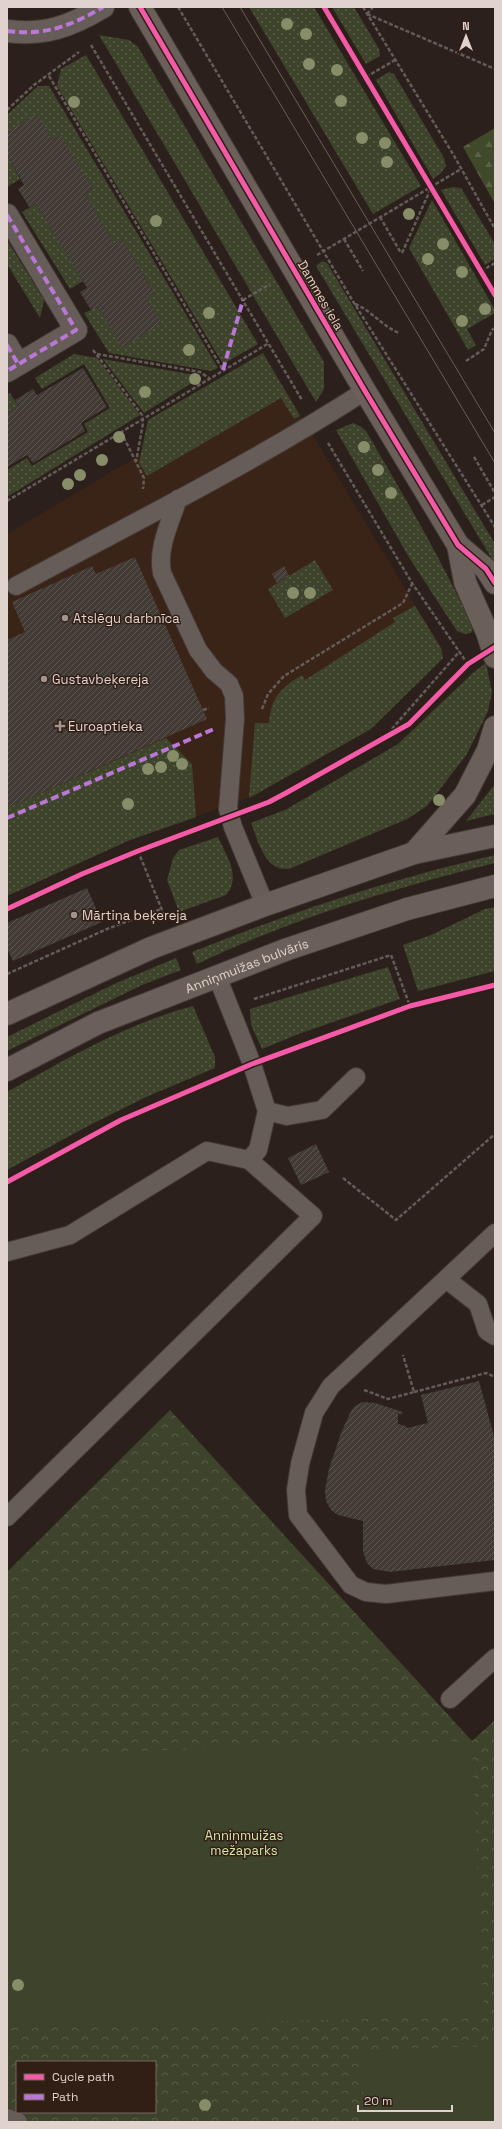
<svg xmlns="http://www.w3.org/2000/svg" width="502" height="2129" viewBox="0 0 502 2129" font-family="'Space Grotesk',sans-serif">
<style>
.built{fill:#3a2317}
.grass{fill:url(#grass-dots)}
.forest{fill:url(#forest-firs)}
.park{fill:url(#park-crowns);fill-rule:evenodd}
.pitch{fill:#3e442b}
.building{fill:url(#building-hatch)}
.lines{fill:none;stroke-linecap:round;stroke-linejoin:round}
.lane-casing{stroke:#443a36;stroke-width:20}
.street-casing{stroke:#443a36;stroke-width:24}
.secondary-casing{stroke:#443a36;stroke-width:24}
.path{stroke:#645c58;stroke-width:2.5;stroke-dasharray:4 2;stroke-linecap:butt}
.lane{stroke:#665d59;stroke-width:18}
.street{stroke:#665d59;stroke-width:22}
.secondary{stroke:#6a6059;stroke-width:22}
.tram{stroke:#68605c;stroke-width:1}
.quiet{stroke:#ba77d6;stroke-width:4;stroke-dasharray:8 4;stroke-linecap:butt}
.cycleway-casing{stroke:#311e15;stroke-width:8}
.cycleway{stroke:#f35aa7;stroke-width:5}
.tree{fill:#878d69}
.poi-dot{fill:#a1948e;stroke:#311e15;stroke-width:1.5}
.labels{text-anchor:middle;stroke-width:3;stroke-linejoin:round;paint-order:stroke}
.street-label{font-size:13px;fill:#e0d2cc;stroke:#311e15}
.poi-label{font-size:13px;fill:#e0d2cc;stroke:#311e15;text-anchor:start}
.park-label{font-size:13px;fill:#d2e6a8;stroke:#311e15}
</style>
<defs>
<pattern id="grass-dots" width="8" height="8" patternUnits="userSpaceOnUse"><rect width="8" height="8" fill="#3e442b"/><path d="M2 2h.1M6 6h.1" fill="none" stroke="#5a5e49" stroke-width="1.8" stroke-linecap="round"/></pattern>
<pattern id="forest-firs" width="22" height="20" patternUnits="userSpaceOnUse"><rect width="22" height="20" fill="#41492b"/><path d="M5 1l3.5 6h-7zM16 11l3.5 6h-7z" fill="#5c6249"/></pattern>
<pattern id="park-crowns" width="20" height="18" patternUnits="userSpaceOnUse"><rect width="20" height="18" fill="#3e442b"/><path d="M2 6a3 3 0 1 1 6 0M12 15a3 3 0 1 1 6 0" fill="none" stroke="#5a5e49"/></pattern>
<pattern id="building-hatch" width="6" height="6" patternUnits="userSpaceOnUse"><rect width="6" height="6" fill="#423b35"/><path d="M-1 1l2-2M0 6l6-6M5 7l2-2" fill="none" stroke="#5d5651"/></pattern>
</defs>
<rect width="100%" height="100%" fill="#2b201b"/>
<!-- built -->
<path class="built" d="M276,374L441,648L443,658L371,729L256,795L130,840L7,896V534Z"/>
<!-- grass -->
<path class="grass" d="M249,7H314L421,186L373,214Z
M332,7H354L379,49L380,56L366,64Z
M99,35L129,40L138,47L324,362V389L316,402Z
M86,55L258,344L223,364L57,86L61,69Z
M389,72L394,74L444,158L446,166L441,173L433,179L376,80Z
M38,86H49L218,368L211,371L109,353L84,313L98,307L122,347L161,323L146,298L154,293L122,239L114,244L85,194L93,189L60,136L53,140L7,132V115Z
M7,155L20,179L7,187Z
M452,187L461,188L495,244V259L485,265L441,190Z
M432,200L495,310V313L467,329L476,345L468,350L409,248Z
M36,204L83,281L70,289L22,212Z
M7,240L44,300L40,318L7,264Z
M322,261L327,263L495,544V564L316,266Z
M263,353L300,416L294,419L281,398L147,476L139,463L148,420Z
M74,354L97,358L140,415L7,497V470L27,458L32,466L88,432L84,424L110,408L84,364L42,389L35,378Z
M103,359L195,375L198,379L144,413Z
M10,393L18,406L7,413V395Z
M353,423L360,426L366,431C404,496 442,560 473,628L471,633L465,634L457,631L410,559L336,430Z
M315,560L333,590L285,618L268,589Z
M415,606L441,648L443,658L371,729L249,798L255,723H269C271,697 281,688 302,675L305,680L395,622L393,618Z
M486,663L492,692L488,711L467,754L427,806L407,819L289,869C264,871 259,842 251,823L285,810L398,744L474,672Z
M166,738L192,764L196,817L130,840L7,896V808Z
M495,784V814L466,821Z
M218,837C226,855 242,877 226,895L179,912L167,880L173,858L179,850Z
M495,855V863C394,888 291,919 197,964L192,952C291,912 391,879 495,855Z
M495,907V971L418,991L403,945L431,935L485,909Z
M176,958L181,970L142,985L7,1051V1037L114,984Z
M388,967L400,999L301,1033L262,1049L251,1025L250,1009Z
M193,1006L215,1057V1068L146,1097L88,1126L7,1170V1092C66,1059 128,1023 193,1006Z"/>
<!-- forest -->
<path class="forest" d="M495,128V204L463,147Z"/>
<!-- park -->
<path class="park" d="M170,1410L472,1741L495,1720V2122H7V1572ZM17,2062H155V2112H17Z"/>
<!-- pitch -->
<path class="pitch" d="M472,1741L484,2016L7,2028V1755Z
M495,2046V2122H364L361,2050Z"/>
<!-- building -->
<path class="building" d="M37,114L53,140L61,135L93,189L85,194L114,244L122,239L154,293L146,298L162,323L122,348L98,307L91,310L80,292L87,288L36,204L30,208L18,189L24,185L7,155V132Z
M83,368L107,407L81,423L85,431L33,463L27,455L7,467V413L18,406L15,400L33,389L37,395Z
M135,557L207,719L7,808V640L25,632L12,602L92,566L96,574Z
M284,566L289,576L277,583L272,574Z
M87,888L102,922L13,961L7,948V923Z
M316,1144L329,1172L301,1185L288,1158Z
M479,1381L495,1440V1560L390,1572L373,1569L367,1563L363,1551V1521L338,1515L331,1510L326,1501L325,1490L329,1469L341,1433L351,1411L355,1406L363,1402L375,1403L403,1412L402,1415L398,1413V1424L406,1426L407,1428L428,1423L421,1395Z"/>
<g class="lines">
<!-- lane casing -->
<g class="lane-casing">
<path id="lane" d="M178,499C170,523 157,548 162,573L198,650L214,671L229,684L234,696L235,719L228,809L233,827L265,905
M16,586C133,523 253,463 365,391
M217,976L252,1064L267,1111L258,1150L249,1160
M267,1111L287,1116L322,1110L356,1077
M7,1252L70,1235L207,1151L249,1160L313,1216L7,1517
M446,1279L495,1233
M495,1336L487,1331L478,1304L446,1279L331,1386L314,1413L300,1464L296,1490L298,1515L351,1585L366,1592L386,1594L495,1581
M450,1699L495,1658
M7,2118L18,2122"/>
</g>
<!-- street casing -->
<g class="street-casing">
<path id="street" d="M7,31C45,36 71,26 103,7
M7,215L76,330L7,371
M7,345L18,364"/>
</g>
<!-- secondary casing -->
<g class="secondary-casing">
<g id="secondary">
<path d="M140,7L365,391L458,545L486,569L495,583"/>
<path d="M458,545L465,582L487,632L495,657"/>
<path d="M414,853L465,795L488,750L495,727"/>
<path d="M7,1014L151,948L265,905L414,853L495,836"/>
<path id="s1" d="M7,1070L98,1023L285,950L407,909L495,886"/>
</g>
</g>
<!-- path -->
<path class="path" d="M178,7L354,303L495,527
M363,7L453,154L495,229
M367,14L495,69
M367,14L373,7
M91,45L302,400
M49,76L223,370
M366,77L395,60
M7,110L34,85L79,52
M380,217L401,253
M344,239L363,271
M402,253L431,188
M317,255L461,169
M481,271L495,263
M243,300L270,284
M355,304C372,311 382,326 399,333
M93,350L142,415L143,423L136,462
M97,354L200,372L209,378
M466,361L484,349L492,330L495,328
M121,432L144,478L143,489
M328,443L412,583L465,660
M474,457L495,493
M7,501L269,343
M482,505L495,497
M262,709L268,694L284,676L403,603L412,584
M203,710L209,708
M384,738L460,651
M138,851L164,915
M7,974L107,929L161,909
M254,999L391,955L410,1006
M343,1178L396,1220L495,1134
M364,1390L388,1399L414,1392L403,1355
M414,1392L486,1373L495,1377"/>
<!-- lane -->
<use href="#lane" class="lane"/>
<!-- street -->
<use href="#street" class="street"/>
<!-- secondary -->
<use href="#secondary" class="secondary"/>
<!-- tram -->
<path class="tram" d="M222,7L495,463
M240,7L495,433"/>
<!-- quiet -->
<path class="quiet" d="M7,31C45,36 71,26 103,7
M7,215L76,330L7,371
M7,345L18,364
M223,370L243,300
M7,818L214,729"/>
<!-- cycleway casing -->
<g class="cycleway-casing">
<path id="cycleway" d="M140,7L365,391L458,545L486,569L495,583
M324,7L495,295
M7,909L82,874L138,851L269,802L286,793L409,724L468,664L495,647
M7,1182L121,1120L252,1064L410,1006L495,985"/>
</g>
<!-- cycleway -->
<use href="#cycleway" class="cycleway"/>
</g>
<!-- trees -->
<g class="tree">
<circle cx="287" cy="24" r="6"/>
<circle cx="306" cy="34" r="6"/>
<circle cx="309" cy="64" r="6"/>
<circle cx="337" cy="70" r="6"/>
<circle cx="341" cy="101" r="6"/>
<circle cx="74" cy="102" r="6"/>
<circle cx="362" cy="138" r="6"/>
<circle cx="385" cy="143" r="6"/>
<circle cx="387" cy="162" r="6"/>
<circle cx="409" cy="214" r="6"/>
<circle cx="156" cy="221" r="6"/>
<circle cx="443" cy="244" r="6"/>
<circle cx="428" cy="259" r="6"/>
<circle cx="462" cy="272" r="6"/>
<circle cx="485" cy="309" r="6"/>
<circle cx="209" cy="313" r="6"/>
<circle cx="462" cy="321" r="6"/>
<circle cx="189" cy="350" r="6"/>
<circle cx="195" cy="379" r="6"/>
<circle cx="145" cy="392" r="6"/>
<circle cx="119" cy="437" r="6"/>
<circle cx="364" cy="447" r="6"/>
<circle cx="102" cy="460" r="6"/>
<circle cx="378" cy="470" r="6"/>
<circle cx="80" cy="475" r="6"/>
<circle cx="68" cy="484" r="6"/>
<circle cx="391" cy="493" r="6"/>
<circle cx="293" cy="593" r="6"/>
<circle cx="310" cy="593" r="6"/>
<circle cx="173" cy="756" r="6"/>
<circle cx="182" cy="764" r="6"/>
<circle cx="161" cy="767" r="6"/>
<circle cx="148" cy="769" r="6"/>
<circle cx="439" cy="800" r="6"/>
<circle cx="128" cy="804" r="6"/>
<circle cx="18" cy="1985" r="6"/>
<circle cx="205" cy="2105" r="6"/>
</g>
<!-- markers -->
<g class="poi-dot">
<circle cx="65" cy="618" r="4"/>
<circle cx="44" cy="679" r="4"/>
<path d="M58 720h4v4h4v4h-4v4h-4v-4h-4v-4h4z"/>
<circle cx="74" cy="915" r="4"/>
</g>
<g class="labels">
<!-- street labels -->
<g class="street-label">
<text transform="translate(321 295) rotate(60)" y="5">Dammes iela</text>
<text dy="5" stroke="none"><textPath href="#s1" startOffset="262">Anniņmuižas bulvāris</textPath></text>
</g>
<!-- poi labels -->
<g class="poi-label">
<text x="73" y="623">Atslēgu darbnīca</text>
<text x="52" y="684">Gustavbeķereja</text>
<text x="68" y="731">Euroaptieka</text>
<text x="82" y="920">Mārtiņa beķereja</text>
</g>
<!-- park labels -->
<g class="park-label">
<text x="244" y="1840">Anniņmuižas<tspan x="244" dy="15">mežaparks</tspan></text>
</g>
</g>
<!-- border -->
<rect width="502" height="2129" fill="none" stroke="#e0d2cc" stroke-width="16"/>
<!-- legend -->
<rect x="16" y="2061" width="140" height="52" fill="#311e15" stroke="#77665e"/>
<rect x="24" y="2074" width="20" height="6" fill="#f35aa7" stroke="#77665e"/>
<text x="52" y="2081" font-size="12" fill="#e0d2cc">Cycle path</text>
<rect x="24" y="2094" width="20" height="6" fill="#ba77d6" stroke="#77665e"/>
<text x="52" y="2101" font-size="12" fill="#e0d2cc">Path</text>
<!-- north arrow -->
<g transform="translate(466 36)" stroke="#311e15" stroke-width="3" paint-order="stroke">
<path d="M0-3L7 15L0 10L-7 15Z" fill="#e0d2cc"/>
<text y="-6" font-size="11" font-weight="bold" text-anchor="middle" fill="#e0d2cc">N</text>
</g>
<!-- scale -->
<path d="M358 2105v6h94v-6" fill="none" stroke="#e0d2cc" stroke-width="2"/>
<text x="364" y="2105" font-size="12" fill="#e0d2cc" stroke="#311e15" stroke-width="3" paint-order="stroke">20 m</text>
</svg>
